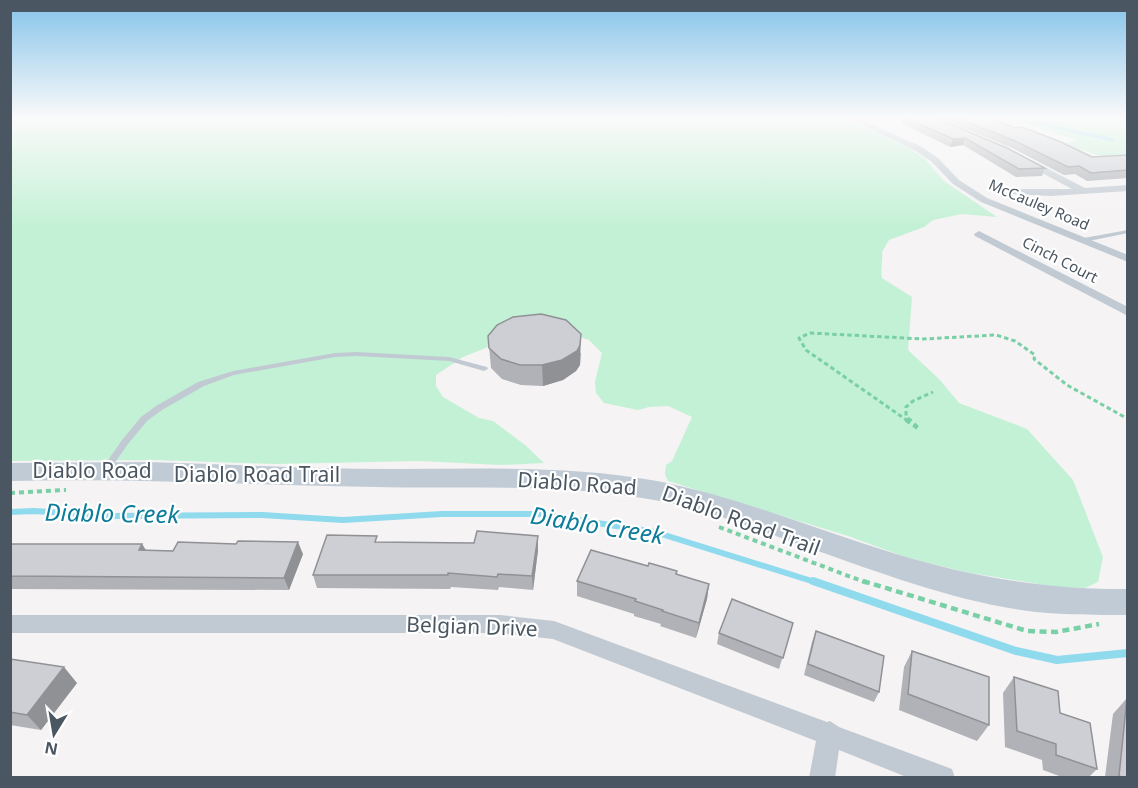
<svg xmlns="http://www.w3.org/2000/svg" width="1138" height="788" viewBox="0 0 1138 788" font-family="'Noto Sans',sans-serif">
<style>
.green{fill:#c3f1d5}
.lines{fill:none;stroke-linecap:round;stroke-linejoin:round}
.stream-far2{stroke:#90daee;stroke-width:3}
.stream-far1{stroke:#90daee;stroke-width:6}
.stream{stroke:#90daee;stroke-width:8}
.path-far2{stroke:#7ad0a6;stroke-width:3;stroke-dasharray:4.5 3;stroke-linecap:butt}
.path-far1{stroke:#7ad0a6;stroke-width:4;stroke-dasharray:5 4;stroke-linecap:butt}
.path{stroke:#7ad0a6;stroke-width:4.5;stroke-dasharray:7 4.5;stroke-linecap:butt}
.lane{fill:#c1cad2;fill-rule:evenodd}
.street{fill:#c1cad2;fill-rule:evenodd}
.secondary{fill:#c1cbd6;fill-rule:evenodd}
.wall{fill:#b0b2b7}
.shaded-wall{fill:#909195}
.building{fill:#cdcfd5;stroke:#909195;stroke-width:1.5}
.labels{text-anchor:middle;stroke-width:4.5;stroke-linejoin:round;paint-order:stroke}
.far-street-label{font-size:15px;fill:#4a5661;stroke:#fff}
.near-street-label{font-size:21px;fill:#4a5661;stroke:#fff}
.near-water-label{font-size:24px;font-style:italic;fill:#0c7c9b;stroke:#fff}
</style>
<rect width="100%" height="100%" fill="#f5f3f3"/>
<!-- green -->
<path class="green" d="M11,117H331L333,119L344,117H829L848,119L911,149L925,159L944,181L997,217L962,214L933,220L924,227L889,240L882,252C883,261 880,269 882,278L912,297L908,350L940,380L959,403L1027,429L1073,480L1103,557L1098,582L1085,588L1057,587L965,572L905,557L848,536L668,481L665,474L666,465L672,461L692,417L668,406L649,407L638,410L604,403L596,393L595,382L602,353L589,340L580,337L508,339L463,357L436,375V386L443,397L479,418L493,421L525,445L544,463L500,465L420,461L274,464L156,460L11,461Z
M1000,117H1127V156L1107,158L1062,144L1078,140Z"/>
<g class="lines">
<!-- stream-far2 -->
<path class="stream-far2" d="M1008,117L1113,140"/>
<!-- stream-far1 -->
<path class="stream-far1" d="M10,512L34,511L111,516L262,515L343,520L442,514H539L655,532L818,583"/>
<!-- stream -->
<path class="stream" d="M813,581L1016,651L1057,660L1128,653"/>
<!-- path-far2 -->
<path class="path-far2" d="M908,421L806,350L799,338L810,333L923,339L996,335L1015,341L1035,355L1034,359L1067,385L1128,419
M911,421L906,416V407L913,401L933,392"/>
<!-- path-far1 -->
<path class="path-far1" d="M906,420L919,429L910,420
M10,493L66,490
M719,527L867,583"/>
<!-- path -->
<path class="path" d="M863,581L1027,631L1056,632L1099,624"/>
<!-- lane -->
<path class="lane" d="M1128,230V233L1084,242L1081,240L1084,238Z
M356,352L449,357L487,367L488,369L484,371L449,361L356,356L335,357L234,375L204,386L162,410L147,421L128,444L109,471H103L102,469L122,440L141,417L156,406L198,382L233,371L335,353Z"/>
<!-- street -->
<path class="street" d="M846,117H855L922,147L938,158L959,180L987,198L1128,255V262L981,202L953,184L932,162L916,151Z
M1025,160H1031L1085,188L1128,185V191L1051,196L1013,194L1011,192L1016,189H1072L1025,164Z
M979,231L1128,307V316L975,236L974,234Z
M10,615H500L554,621L827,722L830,721L839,727L952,769L955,778H909L839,750L835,778H809L816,741L553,639L500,633H10Z"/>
<!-- secondary -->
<path class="secondary" d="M147,462C229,464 311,469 392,469C480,469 570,465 657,481C739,497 817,530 896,554C973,577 1048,590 1128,589V615C1097,615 1067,615 1036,612C959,603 884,574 812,549C760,531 708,509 654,500C562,483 468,489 375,487C254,485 132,478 10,481V463Z"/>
</g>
<!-- wall -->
<path class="wall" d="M903,117H933L1045,168L1042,176L1016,177L963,145L950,147L901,123Z
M936,117H988L1092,157L1128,155V178L1087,181L1075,174L1064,175L1012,148Z
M488,336L581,353L580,365L576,371L563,380L543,386L521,385L502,379L491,368Z
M378,542L538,550L533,590L499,587L498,590L451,587L450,589L317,588L313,575Z
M10,544H142L146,550L303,554L289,590L10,589Z
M648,566L709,584L707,599L696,638L660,626L661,624L634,616V614L577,596V581Z
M793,623L779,669L717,644L719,633Z
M816,631L879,692L874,702L804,675L812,642Z
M912,651L989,725L977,741L899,710L904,667Z
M10,659L77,683L41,730L10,725Z
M1014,677L1060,713L1097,769L1089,777H1062L1043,770L1042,760L1005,747L1003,693Z
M1127,698L1128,777H1105L1113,714Z"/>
<!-- shaded-wall -->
<path class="shaded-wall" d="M965,138L963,145L950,147L953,139Z
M581,334L580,365L576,371L563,380L543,386L542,365Z
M538,536V550L533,590L532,576Z
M298,542L303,554L289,590L284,578Z
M142,544L149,556L139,550Z
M709,584L707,599L696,638L699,623Z
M64,667L77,683L41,730L27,715Z"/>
<!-- building -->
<path class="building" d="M904,117H933L1007,148L1045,168L1019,169L965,138L953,139Z
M955,117H988L1015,128L1022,127L1061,142L1092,157L1128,155V170L1091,173L1079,166L1068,167L1015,141Z
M541,314L566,320L581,334L580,345L577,351L562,360L542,365H520L501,359L489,348L488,336L497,325L513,317Z
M477,531L538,536L532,576L498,574L497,577L448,573V575H313L327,535L377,536L375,542L474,543Z
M238,541L298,542L284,578L10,576V544H142L139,550L173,551L178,542L236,544Z
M591,550L648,566L649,563L677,571L676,574L709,584L699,623L662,611L663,610L635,601L636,599L577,581Z
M732,599L793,623L783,658L719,633Z
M816,631L884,656L879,692L808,664Z
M912,651L989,677V725L908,694Z
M10,659L64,667L27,715L10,712Z
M1014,677L1058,691L1060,713L1090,723L1097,769L1056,755V744L1017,731Z
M1127,698L1128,777H1122L1119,776Z"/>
<!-- sky -->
<linearGradient id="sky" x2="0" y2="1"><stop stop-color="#85c3ea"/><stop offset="0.52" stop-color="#fafafa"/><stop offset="1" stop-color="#fafafa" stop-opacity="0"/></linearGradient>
<rect width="1138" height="227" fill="url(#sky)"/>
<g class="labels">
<!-- far-street labels -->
<g class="far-street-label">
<text transform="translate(1039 205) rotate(23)" y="5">McCauley Road</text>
<text transform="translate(1060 260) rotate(27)" y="5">Cinch Court</text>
</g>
<!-- near-street labels -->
<g class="near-street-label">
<text x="92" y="478">Diablo Road</text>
<text x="257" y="482">Diablo Road Trail</text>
<text transform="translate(577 484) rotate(4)" y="7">Diablo Road</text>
<text transform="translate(741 521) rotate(20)" y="7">Diablo Road Trail</text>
<text transform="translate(472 627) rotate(2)" y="7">Belgian Drive</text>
</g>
<!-- near-water labels -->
<g class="near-water-label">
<text transform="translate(112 514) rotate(1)" y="8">Diablo Creek</text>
<text transform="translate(597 526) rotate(9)" y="8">Diablo Creek</text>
</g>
</g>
<!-- border -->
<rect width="1138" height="788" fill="none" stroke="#4a5661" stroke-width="24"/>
<!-- north arrow -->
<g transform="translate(54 734) rotate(191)" stroke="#ffffff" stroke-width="4.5" paint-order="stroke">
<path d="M0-4.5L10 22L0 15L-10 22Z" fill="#4a5661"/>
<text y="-9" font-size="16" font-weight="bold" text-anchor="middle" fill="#4a5661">N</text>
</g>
</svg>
